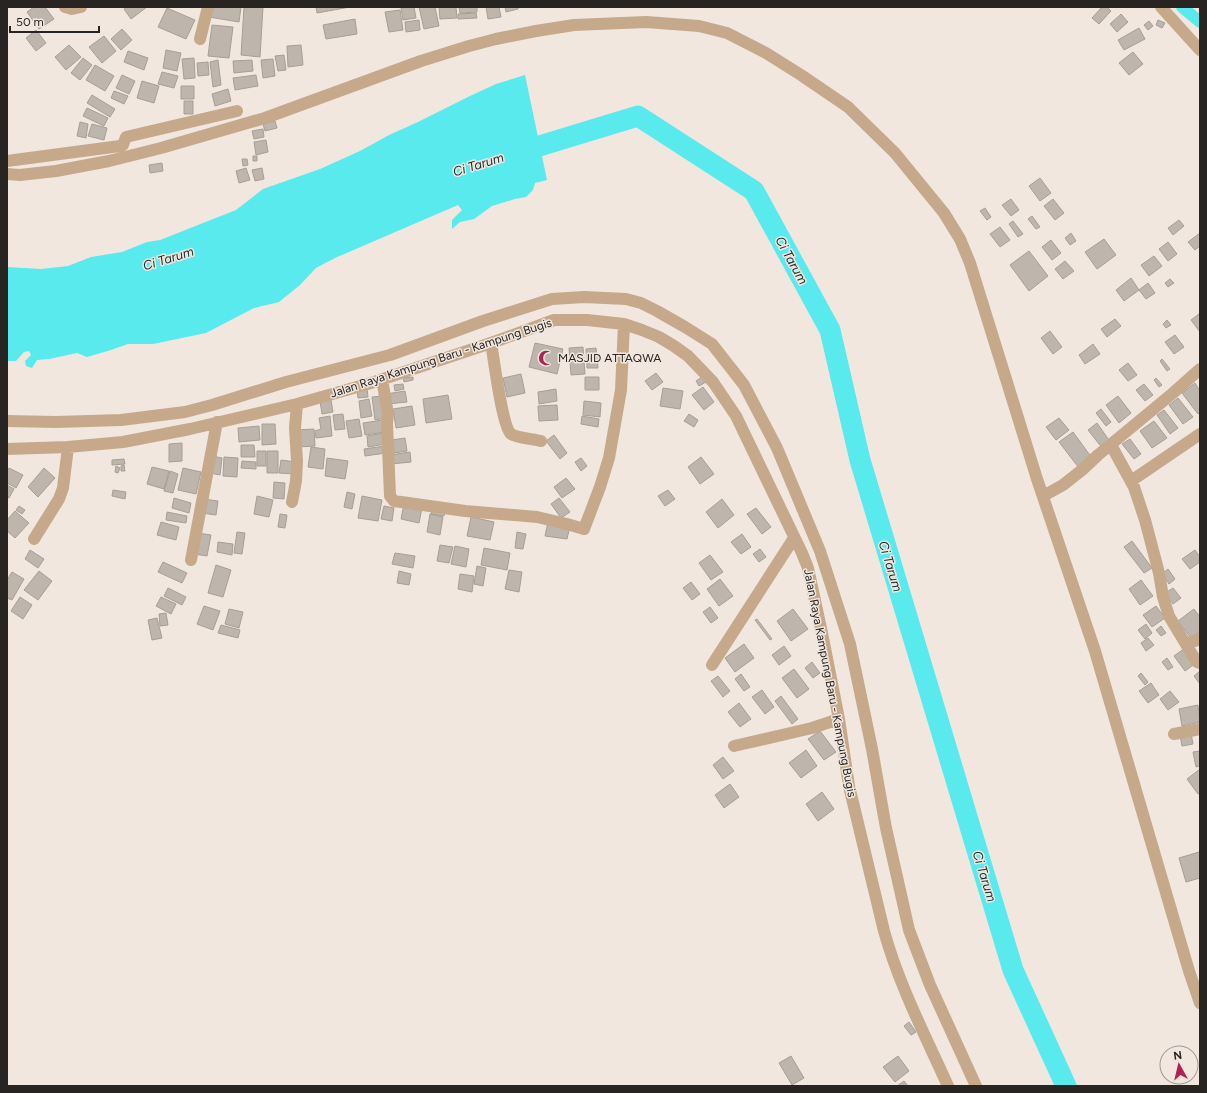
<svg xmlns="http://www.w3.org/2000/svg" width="1207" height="1093" viewBox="0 0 1207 1093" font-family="Figtree,sans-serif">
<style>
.water{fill:#59eaee}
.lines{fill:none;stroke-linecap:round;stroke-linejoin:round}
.canal{stroke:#59eaee;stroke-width:12}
.river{stroke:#59eaee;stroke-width:21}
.building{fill:#beb5ac;stroke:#a79f97}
.minor{stroke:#c6a98a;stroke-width:12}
.labels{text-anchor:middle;stroke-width:3;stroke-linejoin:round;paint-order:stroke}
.street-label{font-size:12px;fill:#282421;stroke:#f1e7df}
.poi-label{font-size:12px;fill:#282421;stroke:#f1e7df;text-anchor:start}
.water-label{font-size:13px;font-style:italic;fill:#172f30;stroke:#f1e7df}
</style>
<rect width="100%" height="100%" fill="#f1e7df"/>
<!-- water -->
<path class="water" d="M525,75L547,180L535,183L533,190L526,197L515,199L492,206L474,219L460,222L452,229V220L462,210L458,205L335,258L316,268L300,285L279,302L254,308L206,333L153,344H128L111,350L87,357L77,353L49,359L37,360L32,368L26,366L25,361L31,355L29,351L24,352L16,361H7V267L41,269L68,266L91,257L122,252L147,242L160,240L236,210L263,189L320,169L360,151L389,135L418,122L470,96L496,84Z"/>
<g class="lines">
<!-- canal -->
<path class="canal" d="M1182,7L1200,22"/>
<!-- river -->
<path class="river" d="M513,154L638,116L754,191L830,330L860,460L1013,970L1066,1086"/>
</g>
<!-- building -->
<path class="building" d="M34,7H45L54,19L39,29L27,12Z
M127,7H147L131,19L124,9Z
M211,7H241L239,22L209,17Z
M244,7H263L260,57L241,55Z
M316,7H350L317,13Z
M409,7H414L416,18L403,20L401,8Z
M419,7H435L439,26L424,29Z
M439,7H456L457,18L440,19Z
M459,7H477V12L460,13Z
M486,7H499L501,17L488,19Z
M505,7H518V9L506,12Z
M1102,7H1107L1111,11L1099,24L1092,18Z
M167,8L195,20L186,39L158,27Z
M400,10L403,30L389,32L385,12Z
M476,13L477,18L458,19V14Z
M1121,14L1128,22L1117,32L1110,24Z
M355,19L357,34L326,39L323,25Z
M419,20L420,30L406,32L405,22Z
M1158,20L1165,23L1162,28L1156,25Z
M1149,21L1153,26L1148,30L1144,25Z
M212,25L233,27L229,58L208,56Z
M1139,28L1145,39L1124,50L1118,40Z
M122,29L132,40L121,50L111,39Z
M36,30L46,43L36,51L26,38Z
M104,36L116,51L102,63L89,47Z
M69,45L81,57L66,70L55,57Z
M301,45L303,65L288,67L287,46Z
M166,50L181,53L177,71L163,68Z
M128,51L148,58L144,70L124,62Z
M1133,52L1143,64L1129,75L1119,63Z
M284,55L286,70L278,71L275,56Z
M83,58L92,65L80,80L71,73Z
M194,58L195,78L184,79L182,59Z
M273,59L275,76L263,78L261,60Z
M218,60L221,85L213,87L210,62Z
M252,60L253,71L234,73L233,61Z
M208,62L209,75L198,76L197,63Z
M95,65L114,76L105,91L86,80Z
M162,72L178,76L174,88L158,84Z
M122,75L135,81L129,94L116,88Z
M256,75L258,86L235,90L233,78Z
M142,81L159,86L154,103L137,98Z
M181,86H194V99H181Z
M228,89L231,101L215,106L212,94Z
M114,91L128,96L124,104L111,98Z
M92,95L115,109L110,117L87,103Z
M184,101H193V114H184Z
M87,108L108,118L104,126L83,116Z
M275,121L277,128L265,131L263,124Z
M80,122L88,124L86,138L77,136Z
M92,124L107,128L104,140L88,136Z
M263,129L264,137L254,139L252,131Z
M266,140L268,152L256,155L254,142Z
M253,156H257V161H253Z
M242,159H247L248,165L243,166Z
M162,163L163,171L150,173L149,165Z
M246,168L250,180L239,183L236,171Z
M262,168L264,179L255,181L252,170Z
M1040,178L1051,193L1040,201L1029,186Z
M1011,199L1019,210L1011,216L1002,205Z
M1053,199L1064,213L1055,220L1044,206Z
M985,208L991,217L987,220L980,211Z
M1032,216L1040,227L1036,229L1028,219Z
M1179,220L1184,226L1173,235L1168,228Z
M1013,221L1023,234L1018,237L1009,224Z
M1000,227L1010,240L1000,247L990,234Z
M1071,233L1076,241L1070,245L1065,238Z
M1200,233V246L1195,250L1188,242Z
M1104,239L1116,255L1097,269L1085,252Z
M1051,240L1061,253L1052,260L1042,247Z
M1168,242L1177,254L1168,261L1159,249Z
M1029,251L1048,276L1029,291L1010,265Z
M1154,256L1162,266L1149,276L1141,265Z
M1065,261L1074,271L1063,279L1055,269Z
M1131,278L1139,290L1124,301L1116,290Z
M1170,279L1174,283L1168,287L1165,283Z
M1148,283L1155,293L1146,299L1139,290Z
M1199,314L1200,316V332L1191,320Z
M1115,319L1121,326L1107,337L1101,329Z
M1167,320L1171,325L1166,328L1163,324Z
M1050,331L1062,347L1053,354L1041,338Z
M1175,335L1184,347L1174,354L1165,342Z
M535,343L563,349L557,374L529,367Z
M1093,344L1100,354L1085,364L1079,355Z
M583,347L585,374L571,375L569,348Z
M596,348L598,368H587L586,349Z
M1162,359L1170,369L1167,371L1160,361Z
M1128,363L1137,375L1128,381L1119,370Z
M656,373L663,382L652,390L645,381Z
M521,374L525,393L507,397L503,378Z
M413,377V380L404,382L403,378Z
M585,377H599V390H585Z
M702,377L706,382L699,386L696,381Z
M1156,378L1162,385L1159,387L1154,380Z
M1195,383L1200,391V412L1198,414L1182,393Z
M403,384L404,389L395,391L394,385Z
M1144,384L1153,395L1145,401L1136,390Z
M703,387L714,402L704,410L692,395Z
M367,388L368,397L358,398L357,390Z
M663,388L683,391L680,409L660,406Z
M556,389L557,401L539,404L538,392Z
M405,391L407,402L388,404L386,394Z
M448,395L452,419L426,423L423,399Z
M382,396L386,418L375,420L372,397Z
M1118,396L1131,413L1119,423L1106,405Z
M1178,398L1193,417L1183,424L1169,405Z
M369,399L372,416L361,418L359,401Z
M331,400L333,412L322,414L320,401Z
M584,401L601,403L600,417L583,415Z
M557,405L558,420L539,421L538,406Z
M412,406L415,425L396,428L393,409Z
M1101,409L1111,422L1106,426L1096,413Z
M1164,410L1178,428L1170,434L1157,415Z
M343,414L345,429L335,430L333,415Z
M689,414L698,420L694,427L684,421Z
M330,416L332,436L316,438L315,431L321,429L319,418Z
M582,416L599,419L598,427L581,424Z
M1059,418L1069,430L1056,440L1046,427Z
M359,419L362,436L349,438L346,421Z
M383,420L385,432L365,435L363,423Z
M1154,421L1167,438L1152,448L1140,431Z
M1097,423L1111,443L1103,449L1088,430Z
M262,424H275L276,444L262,445Z
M259,426L260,440L239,442L238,428Z
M314,429L315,446L297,447L296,430Z
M1073,432L1092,458L1079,468L1059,442Z
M384,433L386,444L368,447L367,436Z
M554,435L567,453L560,459L546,441Z
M405,438L407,451L394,453L392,440Z
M1130,439L1141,454L1134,459L1122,444Z
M182,443V461L169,462V444Z
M241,445H254L255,457H241Z
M385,446L386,453L365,456L364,449Z
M311,447L325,449L323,469L308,467Z
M257,451H266V466H257Z
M267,451H278V473H267Z
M410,452L411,462L391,464L390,455Z
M212,456L222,458L220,475L210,473Z
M224,457L238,458L237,477L223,476Z
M701,457L714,474L700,484L688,467Z
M327,458L348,461L345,479L325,476Z
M581,458L587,466L581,471L575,462Z
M124,459L125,464L112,465V460Z
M281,460L296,462L294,474L279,473Z
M242,461L256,462V469L241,468Z
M124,465L125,471H121V466Z
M116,466L120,468L118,473L115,472Z
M152,467L169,471L164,489L147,484Z
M9,468L23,475L16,488L7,483V472Z
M44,468L55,478L38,497L28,487Z
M183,468L201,472L196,494L178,490Z
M170,471L178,474L173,493L164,491Z
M566,478L575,489L562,498L554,487Z
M274,482L285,483L284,499L273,498Z
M7,485L14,489L9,498L7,497Z
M113,490L126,492L125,499L112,496Z
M668,490L675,499L665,506L658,496Z
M347,492L355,494L352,509L344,507Z
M257,496L273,500L269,517L254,514Z
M362,496L382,500L378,521L358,518Z
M174,498L191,503L189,513L172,508Z
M559,498L570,512L561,518L551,504Z
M203,499L218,501L216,515L201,513Z
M722,499L734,515L718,528L706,512Z
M404,504L422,508L419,523L401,519Z
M19,506L25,510L22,514L16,510Z
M384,506L394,508L392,521L381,519Z
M432,508L445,511L444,516L431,514Z
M756,508L771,527L762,534L747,514Z
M15,511L29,523L15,538L7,531V520Z
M167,512L187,516L186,523L166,520Z
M280,514L287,515L285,528L278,527Z
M430,514L443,517L440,535L427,532Z
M471,517L494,522L490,540L467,536Z
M161,522L179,527L176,540L157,535Z
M548,522L570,526L567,539L545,536Z
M237,532L245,533L242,554L234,553Z
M517,532L526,534L523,549L515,548Z
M198,533L211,535L207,556L194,554Z
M742,534L751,547L741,554L731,542Z
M1132,541L1152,568L1144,573L1124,547Z
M218,542L233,544L232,555L217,552Z
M440,545L453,547L449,563L437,561Z
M455,546L469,549L466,567L451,564Z
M484,548L510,553L507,570L481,565Z
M760,549L766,557L759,562L753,554Z
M30,550L44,559L38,568L25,559Z
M1195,550L1200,557V562L1190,569L1182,559Z
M395,553L415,556L413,568L392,564Z
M710,555L723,572L711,580L699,563Z
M163,562L187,573L182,583L158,572Z
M216,565L231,570L223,597L208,593Z
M477,566L486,568L483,586L474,584Z
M1168,569L1175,579L1169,584L1162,574Z
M509,570L522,572L519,592L505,589Z
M39,571L52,581L38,600L24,590Z
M399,571L411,574L409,585L397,583Z
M12,572L24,579L12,600L7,598V580Z
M460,574L474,576L472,592L458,589Z
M720,579L733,596L719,606L707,589Z
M1141,580L1153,596L1140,605L1129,589Z
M691,582L700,594L692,600L683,588Z
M168,588L186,597L182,605L164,596Z
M1173,588L1181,598L1173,604L1165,593Z
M20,597L32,605L23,619L11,611Z
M161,597L176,604L171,614L156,606Z
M204,606L220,611L213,630L197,624Z
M1156,606L1165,618L1152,627L1143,615Z
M710,607L718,618L711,623L703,612Z
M229,609L243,612L239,628L225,624Z
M793,609L808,629L791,641L777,621Z
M1194,609L1200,617V631L1191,638L1178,621Z
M166,613L168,625L160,626L159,614Z
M157,618L162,638L152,640L148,620Z
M757,619L772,639L770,640L755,620Z
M1146,624L1152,633L1145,639L1138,630Z
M221,625L240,630L238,638L218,633Z
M1161,626L1166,633L1161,636L1156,630Z
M1148,638L1154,645L1146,651L1141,643Z
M744,644L754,658L735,672L725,658Z
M784,646L791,656L779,665L772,655Z
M1185,648L1196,663L1185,671L1174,656Z
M1167,658L1173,667L1168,670L1162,662Z
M812,662L820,673L813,678L805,668Z
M794,669L809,689L797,698L782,678Z
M1200,671V684L1194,676Z
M1141,673L1148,682L1145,685L1138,676Z
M741,674L750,687L744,691L735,679Z
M718,676L730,691L723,697L711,681Z
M1151,683L1159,695L1148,703L1139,691Z
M762,690L774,707L765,714L752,697Z
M1170,691L1179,702L1168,710L1160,699Z
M781,696L798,719L792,724L775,701Z
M739,703L751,719L740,727L728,712Z
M1198,705L1200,722L1182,726L1179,709Z
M820,731L836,752L824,760L808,739Z
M1191,733L1193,744L1182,746L1180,735Z
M806,750L817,766L801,778L789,763Z
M1200,751V766L1196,767L1193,752Z
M723,757L734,771L723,779L713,765Z
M1200,769V793L1198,794L1187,779Z
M730,784L739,797L724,808L715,795Z
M822,792L834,809L818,821L806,804Z
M1199,852L1200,856V878L1186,882L1179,858Z
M909,1022L916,1032L911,1035L904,1026Z
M791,1056L804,1078L792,1085L779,1063Z
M898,1056L909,1071L895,1082L883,1067Z
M904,1081L908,1086H897Z"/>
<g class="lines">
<!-- minor -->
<path class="minor" d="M65,7L72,9L81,7
M1161,7L1200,50
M200,39L208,7
M7,161L120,146L123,145L126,137L237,111
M7,174L20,175L56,171L109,161L161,148L265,118L421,61L469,46L496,39L536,31L574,25L646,22L699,26L727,33L766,53L801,75L848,107L895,153L944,213L960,239L970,263L1037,479L1095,651L1189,971L1200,1003
M491,343C494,359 502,426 511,434C517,438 534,439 541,441
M382,379L388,414L387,423L390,496L394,501L465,511L537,517L567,524L584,529L600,487L609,458L621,390L624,324
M7,421L56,422L121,420L185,412L212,405L286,382L390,355L483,321L552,299L584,297L626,299L641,303L657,311L685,327L712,344L744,385L777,448L820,551L850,644L872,749L886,828L909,930L930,985L976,1086
M1111,445L1134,487L1145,520L1159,573L1163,597L1169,616L1190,651L1197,662L1200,663
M7,449L68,447L123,442L190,429L297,404L371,383L491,343L554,320H587L624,324L642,330L659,337L674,346L688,356L713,382L736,416L802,553L808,568L822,633L839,719L849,786L884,931C899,985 925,1035 948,1086
M1131,481L1200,434
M1043,496L1063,485L1082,470L1098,455L1173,393L1200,369
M292,502L296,481L297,461L295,428L297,404
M34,539L59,499L63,488L68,447
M191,560L217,422
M1186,644L1200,639
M712,665L794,538
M1174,734L1200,729
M734,746L812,728L839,719"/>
</g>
<!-- icons -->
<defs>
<g id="mosque-bare" transform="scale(1.2)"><path d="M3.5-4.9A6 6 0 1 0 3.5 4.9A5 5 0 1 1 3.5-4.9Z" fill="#b12153" stroke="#f1e7df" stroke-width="2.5" paint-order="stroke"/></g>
</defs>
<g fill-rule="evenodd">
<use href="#mosque-bare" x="546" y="358"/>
</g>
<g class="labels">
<!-- street labels -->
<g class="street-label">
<text transform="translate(441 358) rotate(-18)" y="4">Jalan Raya Kampung Baru - Kampung Bugis</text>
<text transform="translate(830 683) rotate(79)" y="4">Jalan Raya Kampung Baru - Kampung Bugis</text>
</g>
<!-- poi labels -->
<g class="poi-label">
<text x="558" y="362">MASJID ATTAQWA</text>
</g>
<!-- water labels -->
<g class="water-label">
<text transform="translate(478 164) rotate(-17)" y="5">Ci Tarum</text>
<text transform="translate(168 258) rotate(-17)" y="5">Ci Tarum</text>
<text transform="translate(792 260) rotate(61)" y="5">Ci Tarum</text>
<text transform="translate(891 566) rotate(73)" y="5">Ci Tarum</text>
<text transform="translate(985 876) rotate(73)" y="5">Ci Tarum</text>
</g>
</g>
<!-- border -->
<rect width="1207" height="1093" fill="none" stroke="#282421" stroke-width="16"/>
<!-- north arrow -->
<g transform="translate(1179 1065) rotate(352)"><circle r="19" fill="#f1e7df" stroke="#a19993"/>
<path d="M0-3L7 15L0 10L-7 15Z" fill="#b12153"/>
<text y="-6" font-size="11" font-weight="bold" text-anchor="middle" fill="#282421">N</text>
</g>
<!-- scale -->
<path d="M10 26v6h89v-6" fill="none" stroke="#282421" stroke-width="2"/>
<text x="16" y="26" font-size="12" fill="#282421" stroke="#f1e7df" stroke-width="3" paint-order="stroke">50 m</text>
</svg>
